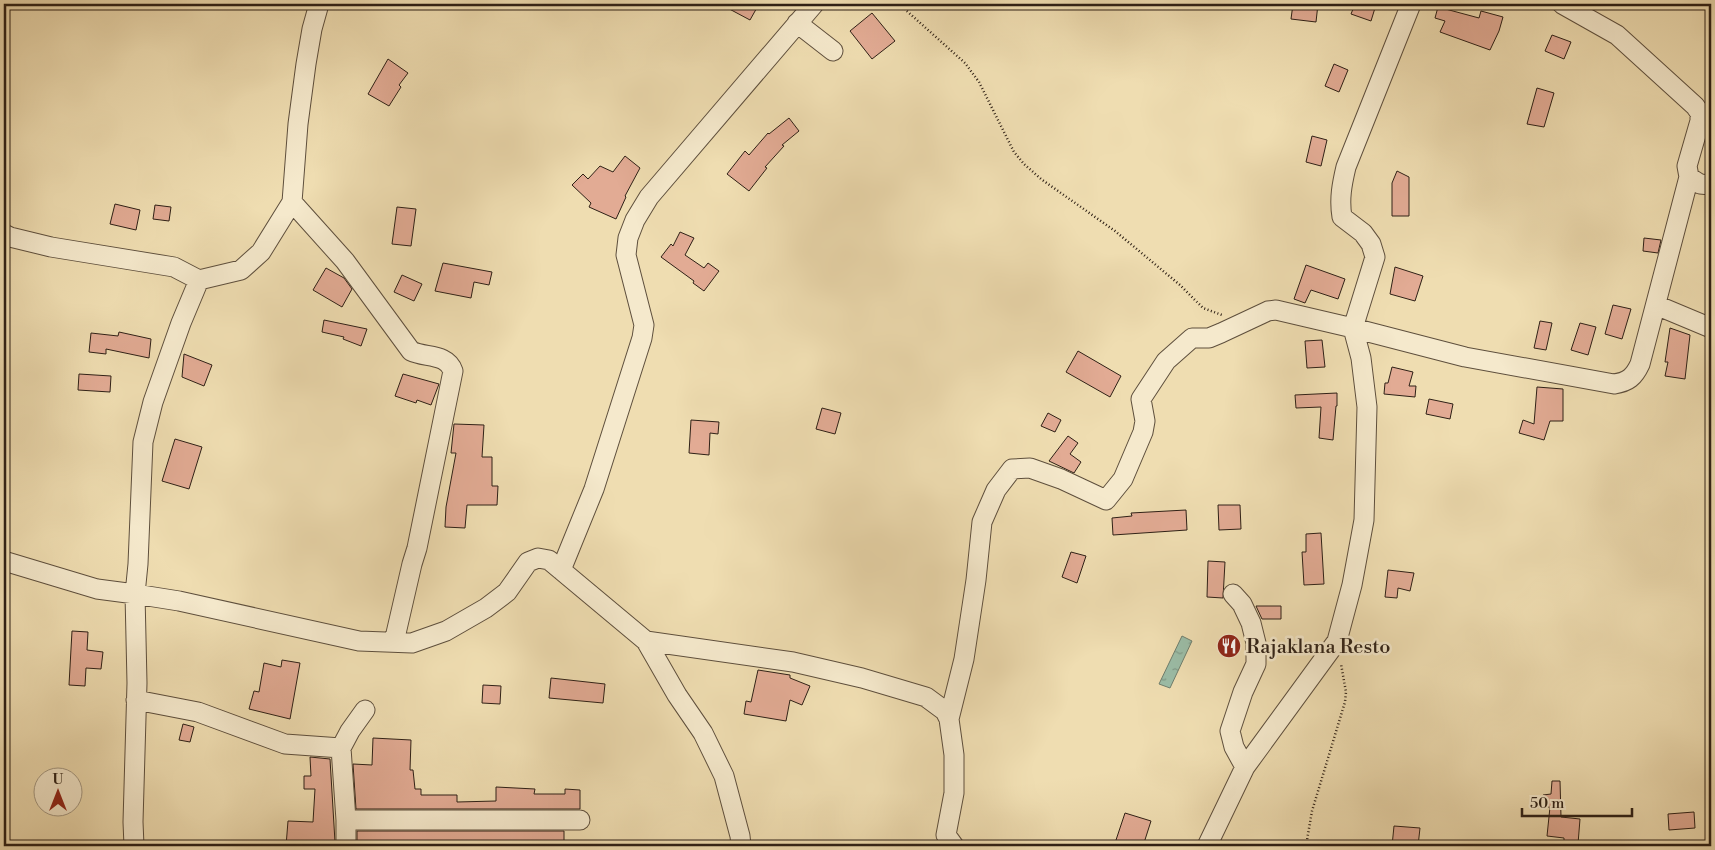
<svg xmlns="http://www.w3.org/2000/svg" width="1715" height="850" viewBox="0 0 1715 850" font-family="'Libre Bodoni',serif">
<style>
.water{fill:url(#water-ripples);stroke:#6f7e6d}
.building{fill:#e2ab94;stroke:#2e2016}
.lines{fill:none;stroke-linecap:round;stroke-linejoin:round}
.minor-casing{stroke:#5e4f3d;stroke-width:21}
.path{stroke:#2e2016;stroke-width:2.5;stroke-dasharray:1 2.5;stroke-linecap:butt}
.minor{stroke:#f5e9cc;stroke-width:19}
.labels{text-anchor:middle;stroke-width:5;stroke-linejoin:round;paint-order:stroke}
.poi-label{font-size:20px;fill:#2e2016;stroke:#f5e9cc;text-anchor:start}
</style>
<defs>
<pattern id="water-ripples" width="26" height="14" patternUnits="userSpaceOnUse" patternTransform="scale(1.25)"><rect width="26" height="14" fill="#9bbda7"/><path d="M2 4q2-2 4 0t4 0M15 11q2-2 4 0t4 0" fill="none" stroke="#7f9987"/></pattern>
</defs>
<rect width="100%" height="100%" fill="#efddb1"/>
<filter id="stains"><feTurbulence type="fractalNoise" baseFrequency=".004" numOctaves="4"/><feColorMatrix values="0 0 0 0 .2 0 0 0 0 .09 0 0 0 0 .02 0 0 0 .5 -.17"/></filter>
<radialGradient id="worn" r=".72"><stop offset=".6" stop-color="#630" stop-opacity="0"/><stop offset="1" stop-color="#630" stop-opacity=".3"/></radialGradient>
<!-- water -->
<path class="water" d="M1182,636L1192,641L1170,688L1159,684Z"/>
<!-- building -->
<path class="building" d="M720,4H759L750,20Z
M1293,4H1318L1316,22L1291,19Z
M1355,4H1364L1375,8L1371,21L1351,14Z
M1438,7L1479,18L1481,11L1503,17L1499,31L1490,50L1440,32L1445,21L1435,18Z
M872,13L895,41L872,59L850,31Z
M1552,35L1571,42L1564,59L1545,51Z
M388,59L408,73L399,85L401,87L389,106L368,94Z
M1334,64L1348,70L1339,92L1325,86Z
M1537,88L1554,93L1544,127L1527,124Z
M789,118L799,131L782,145L784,146L765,167L767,168L749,191L727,174L745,151L749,155L768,133L769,134Z
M1312,136L1327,140L1321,166L1306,162Z
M625,156L640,168L625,196L626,197L616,219L589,207L591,203L572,185L583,174L588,179L600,166L613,172Z
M1397,171L1409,177V216H1392V183Z
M115,204L140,210L136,230L110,224Z
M155,205L171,207L169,221L153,219Z
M397,207L416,209L411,246L392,244Z
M680,232L694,238L685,255L704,268L708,263L719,271L704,291L693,283L694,281L661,257L671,244L673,246Z
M1644,238L1661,240L1658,253L1643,251Z
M443,263L492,272L489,285L474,282L471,298L435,291Z
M1306,265L1345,279L1338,299L1311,290L1305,303L1294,299Z
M1395,267L1423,276L1415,301L1390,294Z
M326,268L344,278L352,289L342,307L313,290Z
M402,275L422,284L414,301L394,292Z
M1613,305L1631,309L1622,339L1605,334Z
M324,320L367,329L361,346L343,339L344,337L322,332Z
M1540,321L1552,323L1546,350L1534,348Z
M1580,323L1596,327L1588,355L1571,350Z
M1670,328L1690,335L1685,379L1665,376L1668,362H1665Z
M119,332L151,339L149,358L106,349V354L89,352L91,333L118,336Z
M1322,340L1325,367L1307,368L1305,341Z
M1078,351L1121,376L1110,397L1066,372Z
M184,354L212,365L204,386L182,377Z
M1392,367L1413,372L1409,386H1416L1415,397L1384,394L1385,383H1388Z
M79,374L111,376L110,392L78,390Z
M403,374L439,384L431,405L417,400L416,403L395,396Z
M1537,387L1563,389V421H1550L1544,440L1519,433L1523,420L1534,424Z
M1337,393V406H1336L1333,440L1319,438L1321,407L1296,408L1295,395Z
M1429,399L1453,404L1450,419L1426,414Z
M822,408L841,413L835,434L816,429Z
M1048,413L1061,420L1055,432L1041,426Z
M691,420L719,422L718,434L710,433L709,455L689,453Z
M454,424L484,425L482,457H492V486H498L497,505H467L465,528L445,527L446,507L456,453H451Z
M1068,436L1078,443L1070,454L1081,462L1074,473L1049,461Z
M175,439L202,447L189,489L162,481Z
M1218,505H1240L1241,529L1219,530Z
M1186,510L1187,530L1113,535L1112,518L1132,516L1131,513Z
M1321,533L1324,584L1304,585L1302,552H1306V534Z
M1071,552L1086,556L1077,583L1062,577Z
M1208,561L1225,562L1223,598L1207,597Z
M1388,570L1414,573L1410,591L1398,588L1397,598L1385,597Z
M1256,606H1281V619H1262Z
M72,631L88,632L87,650L103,652L101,669L86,668L85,686L69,685Z
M282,660L300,663L290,719L249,709L254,691L259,692L264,663L281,667Z
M758,670L790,675V678L810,686L802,705L790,700L786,721L744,714L746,701L751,702Z
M551,678L605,684L603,703L549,698Z
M483,685L501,686L500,704L482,703Z
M183,724L194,727L190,742L179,740Z
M373,738L411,740L410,770H413L415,789H421V795H457V802L496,801V787L535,789L534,794H565V789L580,790V809H356L353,764L372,765Z
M310,757L330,759L335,842H327V846H286L288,821L313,822L315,789H304V776H311Z
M1552,781H1560L1561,817L1580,819L1578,844L1564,843V838L1547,836L1550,807H1543V795L1551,794Z
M1694,812L1695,828L1669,830L1668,814Z
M1125,813L1151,821L1143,846H1114Z
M1394,826L1420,828L1418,846H1392Z
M357,831H564V846H393V842H357Z"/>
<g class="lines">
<!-- minor casing -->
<g class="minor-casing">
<path id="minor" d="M1562,4L1617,35L1695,106L1700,113V121L1687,166L1689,177L1700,184L1711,185
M797,23L833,51
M292,202L345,261L411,351C425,358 447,353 453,371L417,548L412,564L394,642
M4,234L10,237L51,247L174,267L199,280L241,270L261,252L292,202L298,124L306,64L312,29L319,4
M199,280L181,323L153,402L143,442L138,564L135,594L179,601L359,641L412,643L446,631L486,608L507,592L528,562L538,558L549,560L646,641L677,695L703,733L724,776L740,836L741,846
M1656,305L1711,328
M4,561L97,589L135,594L137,683L133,822L134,846
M561,570L594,489L642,338L644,325L626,255L628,238L635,220L649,197L814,4
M1233,594L1242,604L1251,623L1256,643V664L1243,692L1230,731L1234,747L1245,767
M646,641L793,662L862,678L926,697L945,711L949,719L954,755V793L946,835L954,846
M136,700L198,712L285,744L341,748L350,731L365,710
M949,719L964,659L976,580L982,522L996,490L1012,469L1030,468L1061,479L1106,500L1123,479L1143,432L1145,421L1141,399L1166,361L1192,338H1209L1221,333L1268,311L1276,310L1353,328L1465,357L1614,384C1628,382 1634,377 1640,364L1689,177
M341,748L346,820V846
M346,820H580
M1207,846L1245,767L1337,641L1352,585L1364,520L1367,407L1361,358L1353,328L1375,257L1371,244L1363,233L1342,217C1339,199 1342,184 1346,167L1411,4"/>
</g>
<!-- path -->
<path class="path" d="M899,4L965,63L979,82L1014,152L1024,164L1041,179L1115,231L1180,285L1203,308L1222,315
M1306,846L1312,811L1345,702L1346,692L1341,664"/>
<!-- minor -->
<use href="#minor" class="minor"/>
</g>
<!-- icons -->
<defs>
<g id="restaurant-disc" transform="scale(1.25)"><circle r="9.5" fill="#8f2418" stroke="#f5e9cc"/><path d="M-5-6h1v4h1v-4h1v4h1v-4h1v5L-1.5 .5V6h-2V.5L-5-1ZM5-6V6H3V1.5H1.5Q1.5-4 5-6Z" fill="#fff"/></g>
</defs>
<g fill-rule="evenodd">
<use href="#restaurant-disc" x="1229" y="646"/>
</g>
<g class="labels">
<!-- poi labels -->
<g class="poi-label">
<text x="1246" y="653">Rajaklana Resto</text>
</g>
</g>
<!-- margin -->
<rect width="1715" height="850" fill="none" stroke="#efddb1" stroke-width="20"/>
<rect x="5" y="5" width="1705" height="840" fill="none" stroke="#2e2016" stroke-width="2.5"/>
<rect x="10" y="10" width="1695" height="830" fill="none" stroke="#2e2016"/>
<!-- north arrow -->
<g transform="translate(58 792)"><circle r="24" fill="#f5e9cc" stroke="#a59983"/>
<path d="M0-4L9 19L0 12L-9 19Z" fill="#8f2418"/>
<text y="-8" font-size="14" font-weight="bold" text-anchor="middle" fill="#2e2016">U</text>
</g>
<!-- scale -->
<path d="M1522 808v8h110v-8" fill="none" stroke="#2e2016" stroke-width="2.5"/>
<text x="1530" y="808" font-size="15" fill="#2e2016" stroke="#f5e9cc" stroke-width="4" paint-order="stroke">50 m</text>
<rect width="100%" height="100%" filter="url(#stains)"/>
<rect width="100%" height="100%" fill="url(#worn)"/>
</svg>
